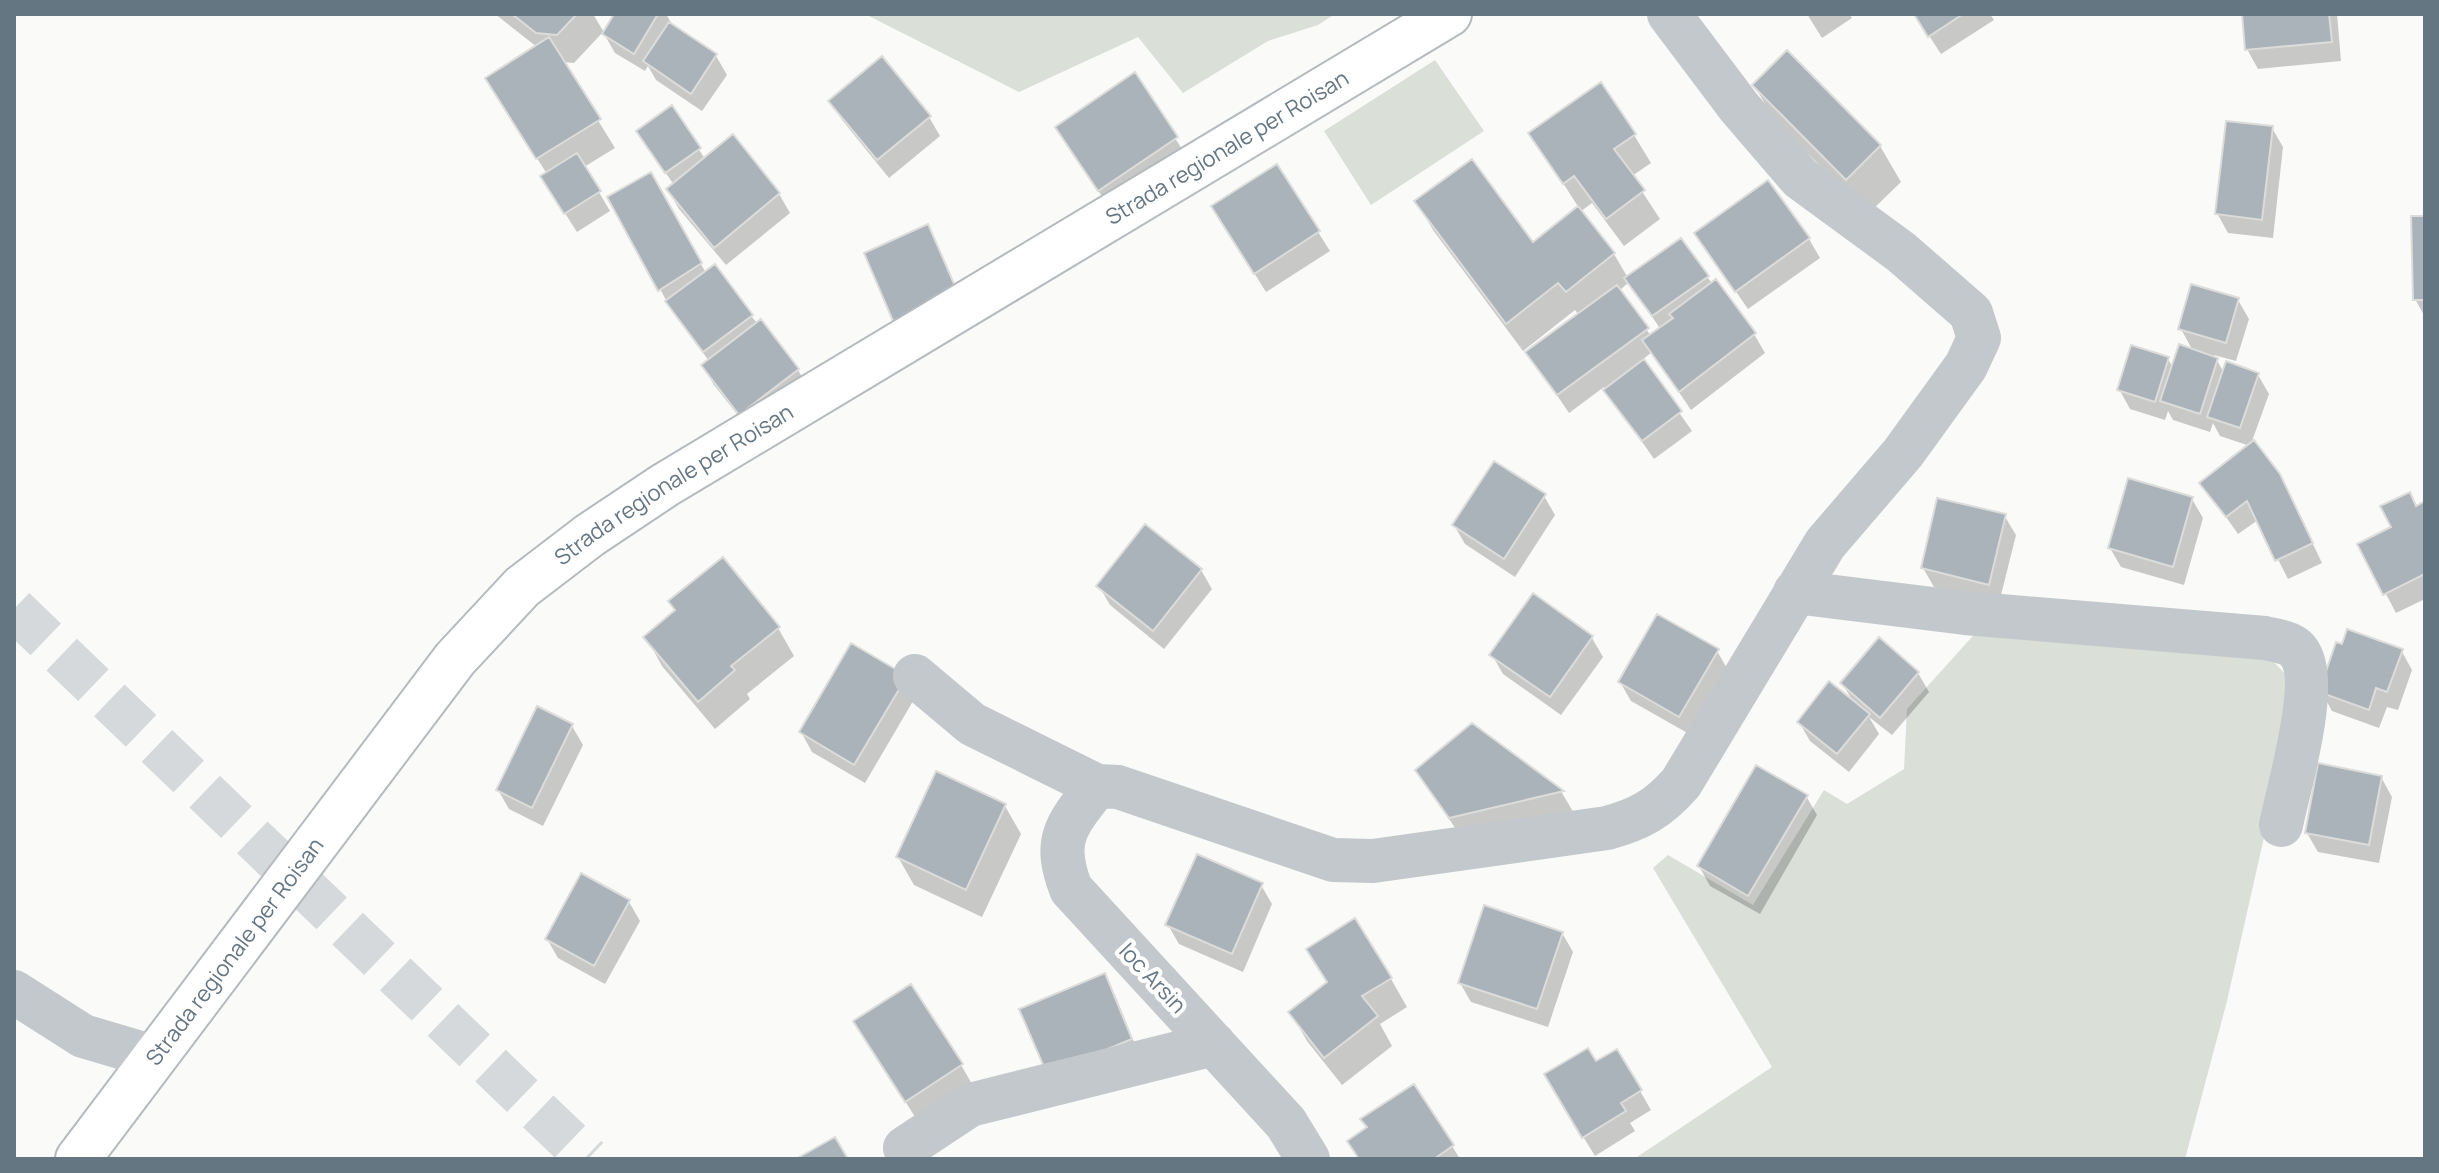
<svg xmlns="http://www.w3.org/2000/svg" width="2439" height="1173" viewBox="0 0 2439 1173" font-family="Manrope,sans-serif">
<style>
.green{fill:#dadfd7}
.shadow{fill:#0003;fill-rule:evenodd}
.building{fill:#aab3b9;stroke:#dcdcda;stroke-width:2}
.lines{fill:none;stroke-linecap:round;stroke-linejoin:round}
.highway-tunnel{stroke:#d5d9db;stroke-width:44;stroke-dasharray:44 22;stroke-linecap:butt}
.major-casing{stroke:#b5babe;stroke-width:48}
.minor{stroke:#c3c8cc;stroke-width:44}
.major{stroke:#fff;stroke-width:44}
.labels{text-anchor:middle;stroke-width:8;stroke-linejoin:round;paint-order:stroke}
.street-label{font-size:22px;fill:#657683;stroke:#fff}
</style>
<rect width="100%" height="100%" fill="#fafaf8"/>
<!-- green -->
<path class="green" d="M865,14H1335L1318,25L1268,41L1183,93L1138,37L1019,92Z
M1435,60L1484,131L1371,205L1324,131Z
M1980,628L2266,654L2298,687L2227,1001L2185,1159H1634L1772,1067L1653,868L1668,855L1753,905L1824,790L1847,804L1904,769L1907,709Z"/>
<!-- shadow -->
<path class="shadow" d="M495,14H593L605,34L617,14H666L673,26L716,56L727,75L702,111L656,80L648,66L645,71L615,53L603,32L574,63L562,62L615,148L584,167L610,211L577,232L554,196L547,174L504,106L537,47Z
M1807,14H1849L1852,18L1822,38Z
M1915,14H1990L1994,20L1941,54Z
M2244,14H2337L2341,61L2258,69L2247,49Z
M1787,53L1880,146L1901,182L1868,214L1775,121L1754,85Z
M1134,75L1193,166L1116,218L1057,127Z
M831,101L929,117L940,136L889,178L842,120Z
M672,108L705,159L779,194L790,213L726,265L679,209L668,190L674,185L650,150Z
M2272,128L2283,147L2273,238L2228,233L2217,213Z
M1531,133L1634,135L1651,163L1632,176L1660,219L1624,246L1592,203L1580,212L1614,254L1628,278L1707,277L1754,334L1765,353L1691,410L1652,352L1642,360L1692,431L1654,459L1604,387L1569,413L1528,352L1579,315L1575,310L1523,351L1433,230L1417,202L1533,245L1579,208ZM1629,282L1661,330L1651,336L1619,291Z
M1277,167L1330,251L1266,292L1225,226Z
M650,174L706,273L751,316L798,370L809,389L752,433L714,385L703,366L709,361L671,309L610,198Z
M2425,218V317L2415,299Z
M928,227L967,313L906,339L867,254Z
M1696,234L1809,239L1820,258L1748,309Z
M2238,300L2249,319L2236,361L2214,355L2224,373L2258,375L2269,394L2252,441L2290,496L2322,563L2288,579L2258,520L2238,534L2202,483L2250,446L2220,436L2213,423L2210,432L2173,420L2168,411L2165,420L2130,409L2119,389L2168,359L2173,368L2193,351L2181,329Z
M1544,496L1555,515L1515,577L1465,544L1454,525Z
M2192,499L2203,518L2184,585L2121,567L2110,548Z
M2425,504V599L2396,613L2360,545L2394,528Z
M2004,515L2016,535L1999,603L1934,587L1923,568Z
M1201,570L1212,589L1164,649L1110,605L1099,586Z
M1534,596L1592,638L1603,657L1561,715L1503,674L1492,655Z
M778,628L794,656L747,694L750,699L715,729L662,666L646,637Z
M2401,650L2412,670L2398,710L2387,707L2379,728L2332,711L2321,691Z
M1717,651L1728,670L1691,735L1631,701L1620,682Z
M1918,673L1929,692L1892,735L1869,717L1879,734L1849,772L1810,741L1799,722L1854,703L1842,683Z
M905,677L916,696L865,783L812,752L801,732Z
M572,726L583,745L543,826L509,809L498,790Z
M1472,726L1562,793L1578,820L1467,846L1417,770Z
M2381,777L2392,797L2379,863L2318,852L2307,833Z
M1806,796L1817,815L1760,914L1710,886L1699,866Z
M1005,806L1021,834L982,917L914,885L898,857Z
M1261,885L1272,904L1243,972L1179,944L1168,925Z
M629,902L640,921L605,984L558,958L547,939Z
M1562,933L1573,952L1548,1027L1471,1002L1460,983Z
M1104,976L1115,995L1141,1059L1022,1010Z
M1391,979L1407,1007L1380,1024L1392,1046L1342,1085L1307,1041L1291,1013L1328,983Z
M867,1041L961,1065L972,1084L917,1120Z
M1596,1064L1640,1091L1651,1110L1630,1123L1635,1131L1595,1156L1557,1094Z
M1452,1146L1460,1159H1360Z"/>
<!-- building -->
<path class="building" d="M512,14H577L557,35L536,33Z
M614,14H658L634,54L602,34Z
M1914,14H1963L1928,37Z
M2242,14H2329L2332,42L2245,50Z
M669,22L717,54L691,94L643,61Z
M549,37L601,119L536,159L485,78Z
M1787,50L1881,145L1846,180L1752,85Z
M882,56L931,116L877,160L828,101Z
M1135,72L1178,137L1098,191L1055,127Z
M1601,82L1636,134L1614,149L1645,190L1606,219L1574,176L1563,184L1528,133Z
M672,105L701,148L665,173L636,131Z
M2226,121L2273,126L2262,220L2215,214Z
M733,134L780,193L714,248L666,189Z
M577,153L601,191L564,214L540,176Z
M1472,159L1533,242L1578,206L1615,253L1566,292L1558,283L1506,324L1414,201Z
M1277,164L1320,231L1254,274L1211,206Z
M651,172L702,263L658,291L607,197Z
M1768,180L1810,238L1735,292L1694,233Z
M2411,216H2425V300H2413Z
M928,224L958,293L893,321L864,253Z
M1681,238L1709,276L1652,316L1624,278Z
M715,264L753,315L703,352L665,301Z
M1716,279L1756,333L1679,392L1642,340L1673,318L1669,314Z
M2191,284L2239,298L2226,343L2178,329Z
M1617,285L1649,328L1557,395L1525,352Z
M761,319L799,369L739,415L701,365Z
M2179,344L2218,358L2200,414L2160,401Z
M2131,345L2169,357L2155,402L2117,390Z
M1644,359L1682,411L1642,441L1603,390Z
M2226,361L2259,373L2240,428L2207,417Z
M2254,440L2280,474L2313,543L2275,561L2247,501L2226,517L2199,483Z
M1494,461L1546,494L1504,559L1452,525Z
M2128,478L2193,497L2173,567L2108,548Z
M2410,492L2416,506L2425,501V574L2383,595L2357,544L2391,527L2380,506Z
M1937,498L2006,514L1989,585L1921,568Z
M1145,524L1202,569L1153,631L1096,586Z
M723,557L780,627L731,666L735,670L698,702L643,637L675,610L668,601Z
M1533,593L1593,636L1550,697L1489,655Z
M1657,614L1719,649L1679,717L1618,682Z
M2347,629L2403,649L2387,692L2376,688L2369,710L2319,692L2336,642L2342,644Z
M1879,637L1919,672L1880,718L1840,683Z
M851,643L907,676L854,765L799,732Z
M1829,681L1870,714L1837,754L1797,722Z
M537,706L573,724L532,808L496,790Z
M1472,723L1564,791L1449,818L1415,770Z
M2318,763L2382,776L2369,845L2305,833Z
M1756,765L1808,795L1748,896L1697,866Z
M936,771L1006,804L966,890L896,857Z
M1197,854L1263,883L1232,954L1165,925Z
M581,873L630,900L594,966L545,939Z
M1484,905L1563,932L1537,1009L1458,983Z
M1355,918L1392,978L1362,996L1378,1016L1324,1058L1288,1012L1327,982L1306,949Z
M1105,973L1132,1039L1047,1074L1019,1009Z
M911,984L963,1064L905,1102L853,1021Z
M1588,1048L1596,1061L1617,1049L1642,1090L1621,1103L1626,1111L1582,1138L1544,1074Z
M1414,1084L1454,1145L1434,1159H1359L1347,1141L1367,1127L1360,1119Z
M835,1137L848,1159H796Z"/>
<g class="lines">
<!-- highway-tunnel -->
<path class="highway-tunnel" d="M14,609L588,1159"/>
<!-- major casing -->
<g class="major-casing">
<g id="major">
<path id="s1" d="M78,1159L455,659L522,587L590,535L665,485L1449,14"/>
</g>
</g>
<!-- minor -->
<path class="minor" d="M1795,592L1965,613L2265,638C2273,640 2288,642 2295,648C2324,673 2288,789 2281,825
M915,676L972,724L1097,786L1118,787L1333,860L1373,861L1607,828C1640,819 1658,809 1681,783L1825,544L1903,453L1966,366L1979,338L1971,313L1901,252L1800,178L1739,107L1669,14
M1097,786C1066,825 1052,840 1071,889L1286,1123L1308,1159
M14,992L83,1036L154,1057
M905,1148L970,1105L1214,1044"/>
<!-- major -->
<use href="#major" class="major"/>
</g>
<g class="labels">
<!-- street labels -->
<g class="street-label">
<text dy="8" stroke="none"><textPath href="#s1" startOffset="1556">Strada regionale per Roisan</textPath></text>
<text dy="8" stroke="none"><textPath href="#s1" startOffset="908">Strada regionale per Roisan</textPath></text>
<text dy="8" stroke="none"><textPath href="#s1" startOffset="260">Strada regionale per Roisan</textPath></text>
<text transform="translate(1153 978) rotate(47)" y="8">loc Arsin</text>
</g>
</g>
<!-- border -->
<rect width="2439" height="1173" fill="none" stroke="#657683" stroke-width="32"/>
</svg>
